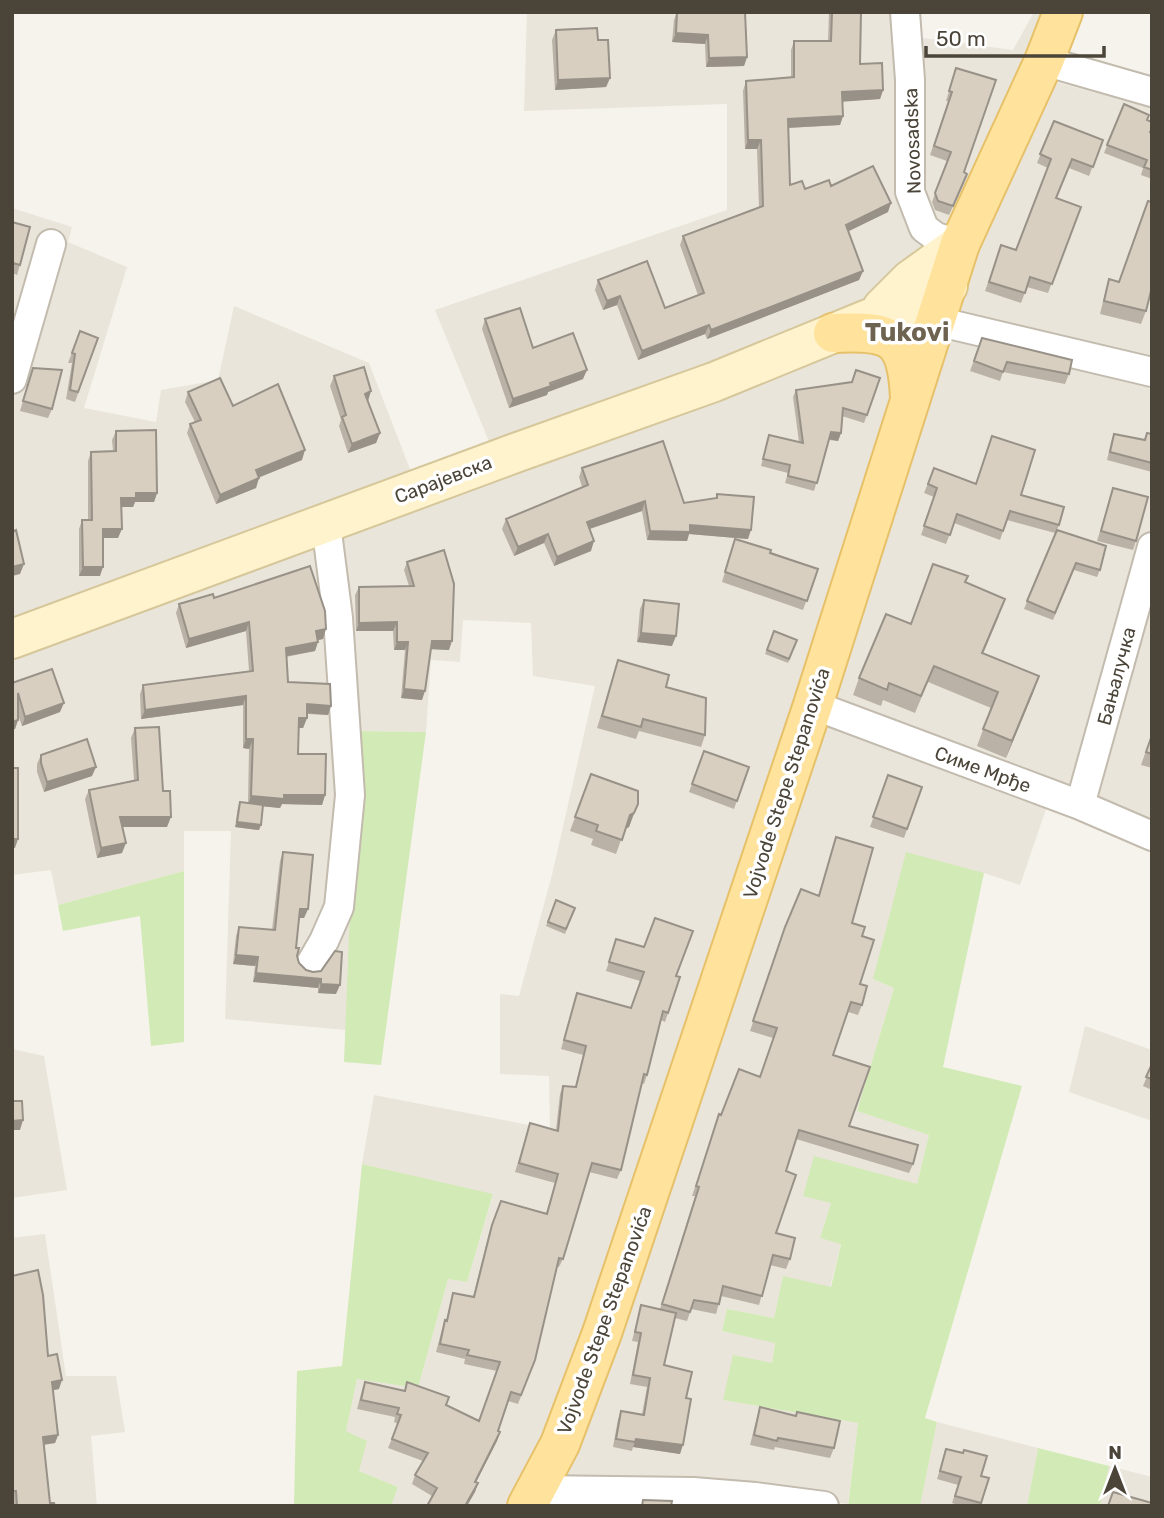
<svg xmlns="http://www.w3.org/2000/svg" width="1164" height="1518" viewBox="0 0 1164 1518" font-family="Rubik,sans-serif">
<style>
.residential{fill:#eae5da}
.green{fill:#d2eab5}
.lines{fill:none;stroke-linecap:round;stroke-linejoin:round}
.minor-casing{stroke:#c2bbae;stroke-width:32}
.secondary-casing{stroke:#d6c79b;stroke-width:42}
.primary-casing{stroke:#e6c16a;stroke-width:42}
.minor{stroke:#fff;stroke-width:28}
.secondary{stroke:#fff3cd;stroke-width:38}
.primary{stroke:#ffe39c;stroke-width:38}
.wall{fill:#bab2a6}
.shaded-wall{fill:#979187}
.building{fill:#d8cfc1;stroke:#979187;stroke-width:2}
.labels{text-anchor:middle;stroke-width:7;stroke-linejoin:round;paint-order:stroke}
.street-label{font-size:19px;fill:#4b4439;stroke:#fff}
.district-label{font-size:26px;font-weight:bold;fill:#6e6250;stroke:#fff}
</style>
<rect width="100%" height="100%" fill="#f6f3ec"/>
<!-- residential -->
<path class="residential" d="M527,12H906L916,37L1013,50L1034,12H1078L1048,80L1152,108V829L1048,785L1046,809L1020,885L984,873L873,979L894,988L857,1111L929,1135L917,1184L831,1203L820,1238L841,1243L830,1288L783,1276L774,1318L727,1309L722,1331L775,1342L772,1363L723,1400L858,1423L848,1504L729,1490L513,1506H391L398,1487L359,1471L346,1431L357,1378L418,1388L448,1279L467,1282L493,1195L362,1164L374,1095L550,1129L549,1076L500,1074V994L519,996L552,875L595,686L533,676L531,623L463,620L460,662L431,660L426,732L357,731L346,1030L225,1019L231,831H184V871L58,905L51,870L12,875V208L72,227L68,242L127,267L84,408L156,422L161,390L218,380L234,306L369,363L413,477L492,449L435,310L727,210V104L524,111Z
M1085,1026L1152,1050V1121L1069,1092Z
M12,1049L44,1056L67,1190L12,1198Z
M45,1234L66,1376H116L125,1432L91,1436L97,1506H12V1238Z
M937,1422L1038,1448L1027,1506H920Z
M1109,1466L1152,1477V1506H1100Z"/>
<!-- green -->
<path class="green" d="M357,731L426,732L381,1065L344,1062Z
M906,852L984,873L943,1067L1022,1086L925,1418L937,1422L920,1506H848L858,1423L723,1400L733,1355L772,1363L775,1343L722,1331L727,1309L774,1318L783,1276L831,1287L841,1244L820,1238L831,1203L803,1196L814,1156L917,1184L929,1135L857,1111L894,988L873,979Z
M184,871V1042L151,1046L140,916L63,931L58,905Z
M362,1164L493,1194L467,1282L448,1279L418,1388L357,1379L346,1431L367,1441L359,1471L398,1487L391,1506H294L297,1371L342,1366Z
M1038,1448L1109,1466L1100,1506H1027Z"/>
<g class="lines">
<!-- minor casing -->
<g class="minor-casing">
<path id="minor" d="M905,12L910,80V192L924,228L936,237L960,244
M1044,61L1152,92
M936,321L1152,372
M12,379L51,244
M813,705L1080,805L1152,836
M1080,805L1152,547
M310,965L324,941L339,907L350,795L338,618L326,524
M536,1490L693,1492L755,1497L824,1506"/>
</g>
<!-- secondary casing -->
<g class="secondary-casing">
<path id="secondary" d="M882,308L910,280L960,244
M12,639L518,452L714,382L873,317L909,308L929,299L948,286"/>
</g>
<!-- primary casing -->
<g class="primary-casing">
<path id="primary" d="M833,333C892,330 907,336 910,398
M527,1506L560,1444L602,1333L813,705L960,244L1044,61L1063,12"/>
</g>
<!-- minor -->
<use href="#minor" class="minor"/>
<!-- secondary -->
<use href="#secondary" class="secondary"/>
<!-- primary -->
<use href="#primary" class="primary"/>
</g>
<!-- wall -->
<path class="wall" d="M677,12L747,57L744,66L706,67L705,44L672,42L674,20Z
M829,12H861L860,64L883,90L880,99L842,101L843,116L840,125L788,128L790,185L805,189L831,186L888,212L848,231L863,271L859,280L707,339L705,334L638,360L617,305L603,310L595,290L598,280L665,308L698,295L680,245L683,236L759,207L757,149H745L743,91L746,81L791,78V50L794,41H828Z
M556,30L598,40L610,78L606,87L555,90L552,40Z
M956,68L964,172V183L949,215L935,210L932,202L947,161L930,155L948,101H946Z
M1124,104L1147,120L1150,132L1152,133V179L1141,175L1143,168L1104,153Z
M1054,121L1103,140L1089,176L1069,168L1056,198L1081,207L1048,293L1027,287L1021,303L985,291L1001,245L1016,250L1048,168L1037,163Z
M12,222L20,265L17,275L12,273Z
M1109,279L1119,282L1146,311L1141,324L1100,314L1105,293Z
M485,319L533,348L583,379L548,392L547,395L509,408L482,329Z
M80,331L98,338L75,402L66,399L72,363H68Z
M982,338L1069,374L1065,384L1003,372L1000,381L970,371Z
M33,368L52,409L48,418L20,411Z
M334,376L368,401L380,433L376,443L348,453L339,426L341,420L330,386Z
M880,378L864,423L842,416L841,433L838,441L829,440L814,491L785,483L788,473L761,466L769,435L799,442L793,397L796,390Z
M188,392L233,406L302,460L259,477L256,488L216,504L187,433L190,424L195,422L185,402Z
M116,431L157,493L154,502H135L133,507H121L118,538H103L100,576H79V529L82,520H88V461L91,452L113,451L112,440Z
M1147,433L1152,434V472L1107,460L1111,442L1114,434L1144,440Z
M582,468L684,503L716,498L717,494L748,539L689,534L687,541L647,540L642,511L590,529L591,551L554,566L544,543L514,556L502,529L506,519L582,487L579,477Z
M934,468L976,484L1021,495L1059,525L1056,533L1100,570L1097,577L1074,570L1053,620L1024,609L1055,533L1007,520L1000,540L954,523L946,544L921,535L934,497L924,493Z
M1113,488L1136,541L1133,550L1097,541Z
M735,539L818,569L803,610L722,582Z
M407,562L449,650L430,649L422,700L401,698L405,650H394L393,631H356L355,595L359,587L409,586L404,570Z
M965,582L999,616L983,654L1033,693L1006,758L977,746L991,708L928,682L915,713L883,700L881,706L853,695L859,678L911,624Z
M214,598L323,639L318,640L315,651L286,657L288,682L331,706L328,715L307,714V718L303,728H299L298,754L325,795L322,805L282,804L280,808L263,806L259,830L235,827L238,807L240,802L248,803L249,749L243,748V705L141,719L140,694L143,685L249,671L246,631L186,648L176,613L179,604Z
M644,600L672,646L637,642L640,609Z
M774,631L797,640L788,663L765,654Z
M618,660L666,687L705,735L701,747L639,731L636,739L597,728Z
M12,683L60,712L22,726L18,715V720L15,729Z
M135,728L163,791L167,827H122V853L97,858L85,799L89,790L134,780L131,738Z
M1152,734V768L1141,765Z
M704,751L749,767L734,809L689,792Z
M41,755L92,776L44,792L37,772V764Z
M591,774L638,804L629,827L625,829L616,854L591,845L593,839L570,831Z
M888,775L922,787L904,838L870,827Z
M836,837L852,923L862,936L860,984L862,1005L858,1015L848,1012L833,1055L849,1126L913,1164L909,1173L796,1139L786,1171L776,1233L790,1259L786,1269L770,1265L759,1305L721,1296L716,1314L691,1309L687,1321L675,1318L664,1365L686,1398L680,1454L633,1447L632,1451L613,1447L618,1419L621,1411L642,1414L647,1387L630,1384L638,1342L632,1341L641,1305L660,1309L695,1196H692L716,1124L721,1115L760,1077L773,1038L750,1031L782,936L818,896Z
M283,852L308,909L304,918H299L296,948L299,963L306,970L313,972L336,994L318,993V988L253,982L255,966L233,964L236,936L239,927L272,930L280,861Z
M556,900L575,908L565,934L546,926Z
M616,939L676,976L668,1013L665,1022L661,1020L647,1075L644,1084L641,1083L621,1170L617,1179L589,1172L563,1259L559,1267H557L535,1360L518,1404L508,1401L498,1431L497,1441L476,1482L478,1483L475,1492L432,1496L412,1484L415,1475L423,1461L388,1448L398,1424L394,1422L395,1417L357,1409L362,1390L365,1382L446,1405L479,1421L497,1371L464,1364L465,1359L436,1352L442,1329L445,1320L446,1321L453,1293L473,1297L489,1233L501,1201L546,1213L555,1183L515,1172L530,1123L556,1130L560,1094L563,1086L575,1087L583,1055L561,1049L577,993L631,1008L640,981L606,971Z
M1152,1064V1090L1143,1086Z
M48,1356L59,1389L53,1390L58,1435L55,1443L44,1445L50,1503L55,1506H13L12,1499Z
M760,1407L834,1448L830,1458L775,1447L774,1450L750,1445L757,1417Z
M946,1449L981,1476L989,1478L981,1506H960L952,1503L958,1485L937,1479Z"/>
<!-- shaded-wall -->
<path class="shaded-wall" d="M676,33L708,35L705,44L672,42Z
M747,57L744,66L706,67L709,58Z
M610,78L606,87L555,90L558,80Z
M883,90L880,99L839,102L842,92Z
M843,116L840,125L785,128L788,119Z
M748,140H761L757,149H745Z
M891,203L888,212L843,234L846,225Z
M863,271L859,280L707,339L711,330Z
M620,296L617,305L603,310L607,301Z
M709,325L705,334L638,360L642,351Z
M587,370L583,379L548,392L547,395L509,408L513,399Z
M371,391L368,401L365,394Z
M831,432L841,433L838,441L828,439Z
M380,433L376,443L348,453L352,444Z
M305,450L302,460L253,480L256,470Z
M259,478L256,488L216,504L220,495Z
M136,493H157L154,502H135L133,507H118L121,498Z
M645,501L642,511L583,531L587,522Z
M690,525L751,530L748,539L689,534L687,541L647,540L650,531Z
M103,529H122L118,538H99Z
M548,534L544,543L514,556L518,547Z
M594,541L591,551L554,566L557,557Z
M24,564L20,574L12,576V567Z
M83,567H103L100,576H79Z
M249,622L246,631L186,648L189,639Z
M397,622L393,631H356L359,623Z
M326,629L323,639L313,641L316,631Z
M641,633L676,636L672,646L637,642Z
M432,641H452L449,650L429,649Z
M318,642L315,651L282,657L286,648Z
M397,642H408L405,650H394Z
M1039,676L1033,693L1006,758L1012,741Z
M404,689L425,691L422,700L401,698Z
M246,696L243,705L141,719L145,710Z
M64,703L60,712L22,726L25,717Z
M307,704L331,706L328,715L304,713Z
M299,718H307L303,728H296Z
M18,720L15,729L12,730V722Z
M246,739H253L249,749L243,748Z
M96,767L92,776L44,792L47,782Z
M284,795H325L322,805L282,804L280,808L248,805L251,796Z
M634,813L629,827L625,829L630,815Z
M120,817H171L167,827H117Z
M237,822L261,825L259,830L235,827Z
M12,839H18L15,848H12Z
M126,843L122,853L97,858L101,848Z
M300,909H308L304,918H297Z
M236,955L258,957L255,966L233,964Z
M256,973L321,979L318,988L253,982Z
M321,984L340,985L336,994L318,993Z
M23,1120L20,1130H12V1121Z
M62,1380L59,1389L49,1391L52,1382Z
M500,1432L497,1441L472,1490L475,1482Z
M58,1435L55,1443L40,1445L43,1437Z
M636,1439L683,1445L680,1454L633,1447Z
M478,1483L475,1492L467,1506H465Z"/>
<!-- building -->
<path class="building" d="M677,12H745L747,57L709,58L708,35L676,33Z
M832,12H861L860,64L882,63L883,90L842,92L843,116L788,119L790,185L802,181L805,189L829,180L831,186L873,166L891,203L846,225L863,271L711,330L709,325L642,351L620,296L607,301L598,280L647,261L665,308L704,293L683,236L763,206L761,140H748L746,81L794,77V41H831Z
M597,28L598,40H608L610,78L558,80L556,30Z
M956,68L996,80L964,172L967,174L953,206L938,201L935,193L951,152L934,146L952,92L949,91Z
M1124,104L1149,115L1147,120L1152,122V128L1150,132L1152,133V170L1144,167L1147,160L1107,145Z
M1054,121L1103,140L1093,167L1072,159L1056,198L1081,207L1052,284L1030,277L1025,293L989,282L1001,245L1016,250L1051,159L1040,154Z
M1148,201L1152,202V287L1146,311L1104,301L1109,279L1119,282Z
M12,222L30,227L20,265L13,263L12,268Z
M520,308L533,348L573,333L587,370L550,383L551,386L513,399L485,319Z
M80,331L98,338L78,392L70,390L75,354L72,353Z
M982,338L1072,360L1069,374L1007,362L1003,372L974,361Z
M364,367L371,391L365,394L380,433L352,444L342,417L346,415L334,376Z
M33,368L62,370L52,409L23,401Z
M856,370L880,378L867,415L843,408L841,433L831,432L817,483L788,476L790,465L763,459L769,435L803,443L796,390L852,382Z
M220,378L233,406L278,384L305,450L256,470L259,478L220,495L190,424L201,420L188,392Z
M156,430L157,493H136V498H121L122,529H103V567H83L82,520H92L91,452L116,451V431Z
M1147,433L1152,434V463L1110,452L1114,434L1145,440Z
M992,436L1035,450L1021,495L1064,507L1059,525L1010,511L1003,531L957,514L950,535L924,526L937,488L928,484L934,468L976,484Z
M663,441L684,503L717,498V494L754,497L751,530L690,525V532L650,531L645,501L587,522L594,541L557,557L548,534L518,547L506,519L588,485L582,468Z
M1113,488L1148,497L1136,541L1101,531Z
M16,530L24,564L12,567V532Z
M1057,530L1106,546L1100,570L1076,563L1055,613L1027,601Z
M735,539L771,550L770,553L818,569L807,601L725,572Z
M444,550L454,584L452,641H432L425,691L404,689L408,642H397V622L359,623V587L414,586L407,562Z
M933,564L968,576L965,582L1005,599L982,653L1039,676L1012,741L983,729L998,692L934,666L921,696L889,683L887,690L859,678L886,614L911,624Z
M310,566L325,611L326,629L316,631L318,642L286,648L288,682L330,684L331,706L307,704V718H299L298,754H326L325,795H284V799L251,796L253,739H246V696L145,710L143,685L253,671L249,622L189,639L179,604L213,594L214,598Z
M644,600L679,604L676,636L641,633Z
M774,631L797,640L789,659L767,650Z
M618,660L669,675L666,687L706,698L705,735L643,719L641,727L602,716Z
M52,669L64,703L25,717L18,693V720L12,722V683Z
M159,727L163,791H170L171,817H120L126,843L101,848L89,790L138,780L135,728Z
M1152,735V754L1146,752Z
M87,739L96,767L47,782L41,763V755Z
M704,751L749,767L737,801L692,784Z
M12,768H18V839H12Z
M591,774L638,791V804L634,813L630,815L622,840L596,831L598,825L575,817Z
M888,775L922,787L907,829L873,817Z
M240,802L263,805L261,825L237,822Z
M836,837L873,848L852,923L865,927L862,936L874,940L860,984L867,986L862,1005L851,1002L833,1055L870,1067L849,1126L918,1145L913,1164L799,1130L786,1171L796,1175L776,1233L795,1238L790,1259L773,1255L762,1296L723,1286L719,1304L694,1300L690,1312L662,1304L699,1187L696,1186L719,1114L721,1115L739,1069L760,1077L777,1028L753,1021L785,927L801,889L819,896Z
M283,852L313,855L308,909H300L296,948H299L297,956L299,963L306,970L313,972L321,971L335,951L342,952L340,985L321,984V979L256,973L258,957L236,955L239,927L275,930Z
M556,900L575,908L566,929L548,922Z
M655,918L693,931L676,976L680,977L668,1013L663,1011L647,1075L644,1074L621,1170L592,1163L563,1259L559,1258L535,1360L521,1395L511,1392L498,1431L500,1432L475,1482L478,1483L465,1506H427L437,1488L415,1475L428,1453L392,1439L401,1415L397,1414L399,1408L361,1400L365,1382L405,1391L407,1382L449,1397L446,1405L479,1421L500,1362L467,1355L469,1350L440,1344L445,1320L447,1321L453,1293L474,1297L492,1225L501,1201L547,1214L558,1174L519,1163L530,1123L558,1131L563,1086L576,1087L586,1046L564,1040L577,993L631,1008L644,972L609,962L616,939L644,947Z
M1152,1064V1079L1146,1077Z
M12,1101H22L23,1120L12,1121Z
M38,1270L43,1295L48,1356L57,1354L62,1380L52,1382L58,1435L43,1437L50,1503H54L55,1506H17L16,1491H12V1276Z
M641,1305L676,1313L664,1365L692,1372L686,1398L691,1399L683,1445L636,1439L635,1442L616,1439L621,1411L644,1415L650,1378L633,1375L641,1333L635,1332Z
M760,1407L796,1416L797,1412L840,1421L834,1448L778,1438L777,1441L754,1435Z
M946,1449L963,1453L964,1450L987,1456L981,1476L989,1478L981,1503L955,1496L961,1477L940,1471Z
M1113,1492L1152,1503V1506H1108Z
M643,1500L672,1501L671,1506H642Z"/>
<g class="labels">
<!-- street labels -->
<g class="street-label">
<text transform="translate(912 141) rotate(-92)" y="7">Novosadska</text>
<text transform="translate(443 479) rotate(-21)" y="7">Сарајевска</text>
<text transform="translate(1116 676) rotate(-75)" y="7">Бањалучка</text>
<text transform="translate(983 769) rotate(20)" y="7">Симе Мрђе</text>
<text transform="translate(786 783) rotate(-72)" y="7">Vojvode Stepe Stepanovića</text>
<text transform="translate(604 1320) rotate(-70)" y="7">Vojvode Stepe Stepanovića</text>
</g>
<!-- district labels -->
<g class="district-label">
<text x="907" y="341">Tukovi</text>
</g>
</g>
<!-- border -->
<rect width="1164" height="1518" fill="none" stroke="#4b4439" stroke-width="28"/>
<!-- north arrow -->
<g transform="translate(1115 1469)" stroke="#ffffff" stroke-width="5" paint-order="stroke">
<path d="M0-5L12 26L0 18L-12 26Z" fill="#4b4439"/>
<text y="-10" font-size="19" font-weight="bold" text-anchor="middle" fill="#4b4439">N</text>
</g>
<!-- scale -->
<path d="M926 46v10h178v-10" fill="none" stroke="#4b4439" stroke-width="3.5"/>
<text x="936" y="46" font-size="21" fill="#4b4439" stroke="#ffffff" stroke-width="5" paint-order="stroke">50 m</text>
</svg>
